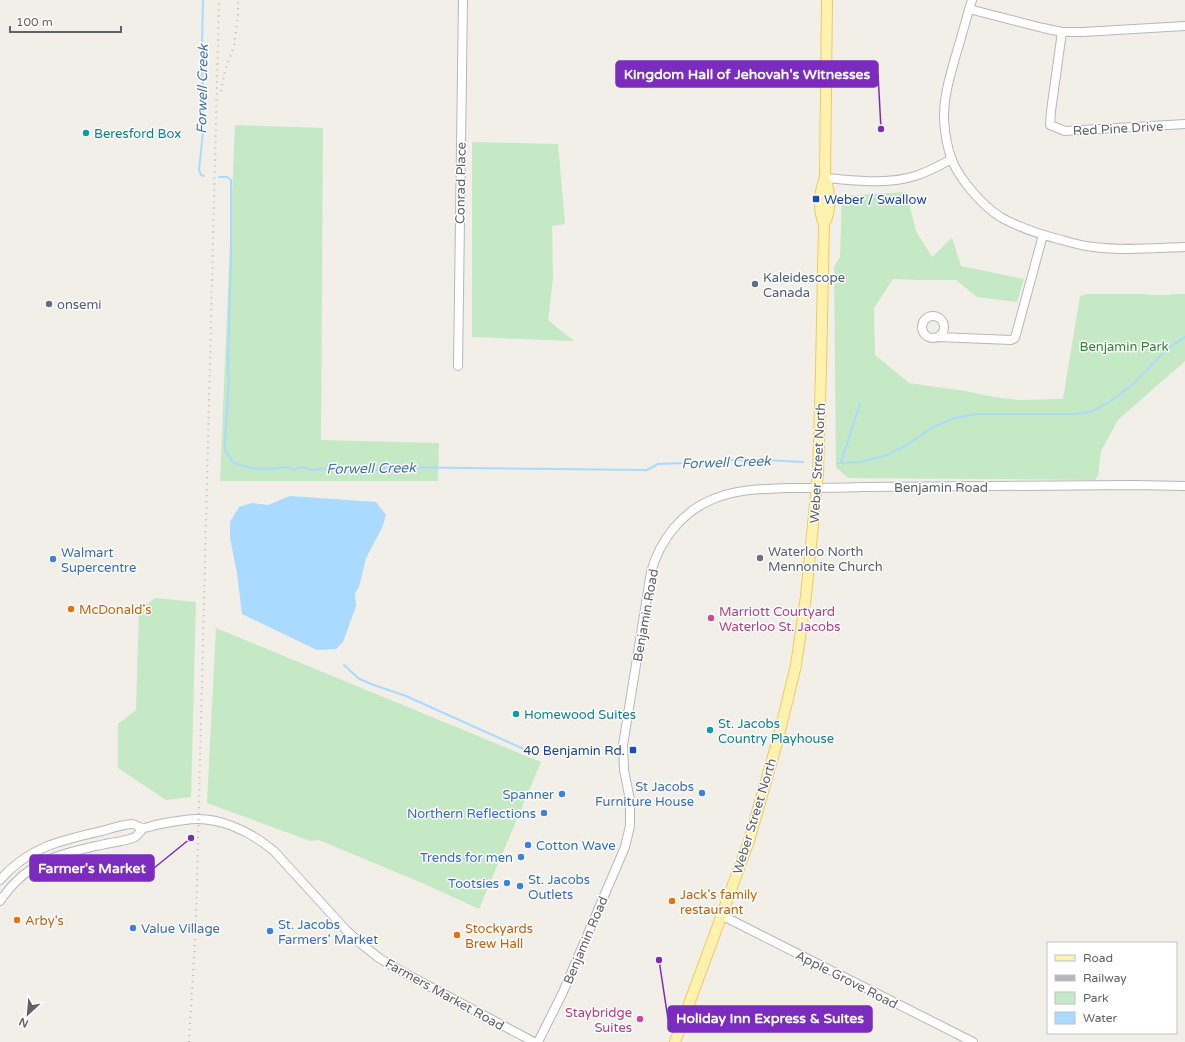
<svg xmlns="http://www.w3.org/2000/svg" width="1185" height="1042" viewBox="0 0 1185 1042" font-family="'Varela Round',sans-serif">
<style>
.green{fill:#c5e8c5}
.water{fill:#aadaff}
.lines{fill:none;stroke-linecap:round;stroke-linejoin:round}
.stream{stroke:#aadaff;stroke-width:2}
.minor-casing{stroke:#b5b8bc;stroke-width:10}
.major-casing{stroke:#f2c960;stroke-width:12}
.minor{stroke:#fff;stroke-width:8}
.major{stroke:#fff2af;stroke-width:10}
.rail{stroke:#b6b7b8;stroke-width:2;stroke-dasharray:1 5;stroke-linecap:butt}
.culture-dot{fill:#0f9aa8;stroke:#fff;stroke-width:1.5}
.transit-dot{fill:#1a4fb4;stroke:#fff;stroke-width:1.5}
.service-dot{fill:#5c6f8a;stroke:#fff;stroke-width:1.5}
.worship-dot{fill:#6b7280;stroke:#fff;stroke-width:1.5}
.shop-dot{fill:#3f7fe0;stroke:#fff;stroke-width:1.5}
.food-dot{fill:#e8710a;stroke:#fff;stroke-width:1.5}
.hotel-dot{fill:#d1479c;stroke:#fff;stroke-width:1.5}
.labels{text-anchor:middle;stroke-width:3;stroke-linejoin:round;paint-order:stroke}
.street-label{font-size:13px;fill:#5f6368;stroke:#fff}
.culture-label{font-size:13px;fill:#0d838f;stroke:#fff;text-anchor:start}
.transit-label{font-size:13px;fill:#164399;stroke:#fff;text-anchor:start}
.service-label{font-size:13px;fill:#4e5e75;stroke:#fff;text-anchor:start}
.park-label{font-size:13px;fill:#348238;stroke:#fff}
.worship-label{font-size:13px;fill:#5b616d;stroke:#fff;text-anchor:start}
.shop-label{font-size:13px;fill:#366cbe;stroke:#fff;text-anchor:start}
.food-label{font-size:13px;fill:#c56008;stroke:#fff;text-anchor:start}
.hotel-label{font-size:13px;fill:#b23c85;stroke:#fff;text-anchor:start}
.water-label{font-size:14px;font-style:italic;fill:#4174aa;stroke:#fff}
.leader{fill:none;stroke:#7b2cbf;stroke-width:1.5}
.callout-dot{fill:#7b2cbf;stroke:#fff;stroke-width:1.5}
.callout{fill:#7b2cbf;stroke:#7b2cbf;stroke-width:1.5}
.callout-label{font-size:14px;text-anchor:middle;font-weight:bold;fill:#fff}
</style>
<rect width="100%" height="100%" fill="#f1efe8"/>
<!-- green -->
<path class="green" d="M235,125L323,128L321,440L439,443L438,481H220Z
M472,142L558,144L565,224L552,226L553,279L548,320L574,341L472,337Z
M906,192L916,231L932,257L952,238L961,266L1024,279L1017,302L977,297L956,280H922L893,279L874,308L875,355L909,383L965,391L994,397L1019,400L1063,399L1080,296L1087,294H1147L1148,295H1170L1172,294H1185V361L1118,420L1101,451L1098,476L1096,477V480L848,478L836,467L834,267L840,257L842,196Z
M155,598L196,602L191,797L166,800L118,768V724L136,710L139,610Z
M216,628L541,762L479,909L429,886L319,840L310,841L207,803Z"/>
<!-- water -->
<path class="water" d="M290,496L376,502L386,515L382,528L366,558L359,587L355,593L356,606L343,642L336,649L317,650L242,614L237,573L230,538V522L239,507L252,503L268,505Z"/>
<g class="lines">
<!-- stream -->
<path class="stream" d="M203,0L202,43L203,132L199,170L201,175L204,176
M219,177H227L231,180V254L228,368L229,378L225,443V451L231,458V461C245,469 262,470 279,468C281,468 283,467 285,467C288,467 292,469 294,470C303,464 306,470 314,470C321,469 323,467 330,471L337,467L342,469L348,468L353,470L362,468C370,473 381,469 389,467L647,470L658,464L715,462L724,464L727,460H742L747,464L764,460L803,462
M837,463L860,462L887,455L907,445L931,428L955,418L976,414H1075C1080,413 1086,413 1090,412C1105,406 1120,395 1132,385C1150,368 1163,349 1185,337
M841,463L860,403
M344,665L358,678L371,684L406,696L526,750"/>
<!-- minor casing -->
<g class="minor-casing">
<path id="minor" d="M972,0C966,19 961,39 955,58C950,77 944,95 944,115C944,126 946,140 949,151C954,174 982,206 1002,218C1021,228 1041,235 1062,240C1072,243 1083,246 1094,247C1124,251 1155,248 1185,247
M969,9L1043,28L1062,32H1083L1185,26
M1062,32L1051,111L1050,125L1065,131L1185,124
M825,178C854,180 887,185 915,176C928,172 940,165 952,159
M922 327a11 11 0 1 1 22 0a11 11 0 1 1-22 0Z
M938,337L1011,340L1015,338L1043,235
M458,366L463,0
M0,880C28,847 62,840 102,831C109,829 125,824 132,824C136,824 139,828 143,828C147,828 152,826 155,825C165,823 175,821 185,820C217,815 250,831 274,851L346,930L360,943L379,958L406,974L534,1042
M0,901C29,859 58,855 105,844C111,843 130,840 135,837C138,835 141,831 143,828
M721,915L973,1042
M538,1042L563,992L625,847L630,826V800L624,770L623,745L651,572C660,540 681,513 711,500C736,489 761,489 788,488C813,488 838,488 863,487C954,487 1045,486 1135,485L1185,486"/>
</g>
<!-- major casing -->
<g class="major-casing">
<path id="major" d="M824,224C832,210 830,193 825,178L827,0
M675,1042L749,841L778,739L796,665L806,596L818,473L821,370L824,224C818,210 819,192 825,178"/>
</g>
<!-- minor -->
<use href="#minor" class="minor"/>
<!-- major -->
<use href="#major" class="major"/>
<!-- rail -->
<path class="rail" d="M221,91L225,71L234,46L238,17V0
M189,1042L196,922L219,0"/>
</g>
<!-- markers -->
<g class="culture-dot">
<circle cx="86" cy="133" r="4"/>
<circle cx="516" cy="714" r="4"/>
<circle cx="710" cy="730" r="4"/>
</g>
<g class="transit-dot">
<rect x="812" y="195" width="8" height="8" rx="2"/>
<rect x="629" y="746" width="8" height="8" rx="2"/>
</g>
<g class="service-dot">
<circle cx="755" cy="284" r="4"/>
<circle cx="49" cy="304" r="4"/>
</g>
<circle class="worship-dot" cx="760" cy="558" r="4"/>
<g class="shop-dot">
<circle cx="53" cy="559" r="4"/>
<circle cx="702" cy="793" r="4"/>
<circle cx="562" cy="794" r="4"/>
<circle cx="544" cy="813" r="4"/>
<circle cx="528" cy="845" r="4"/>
<circle cx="521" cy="857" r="4"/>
<circle cx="507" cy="883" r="4"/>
<circle cx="520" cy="886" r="4"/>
<circle cx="133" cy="928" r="4"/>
<circle cx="270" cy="931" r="4"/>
</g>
<g class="food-dot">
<circle cx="71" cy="609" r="4"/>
<circle cx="672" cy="901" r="4"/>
<circle cx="17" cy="920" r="4"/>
<circle cx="457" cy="935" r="4"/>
</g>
<g class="hotel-dot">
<circle cx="711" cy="618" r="4"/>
<circle cx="640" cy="1019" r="4"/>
</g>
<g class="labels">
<!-- street labels -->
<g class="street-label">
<text transform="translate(1118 128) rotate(-3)" y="5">Red Pine Drive</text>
<text transform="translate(460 183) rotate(-89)" y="5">Conrad Place</text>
<text transform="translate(817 463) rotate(-87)" y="5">Weber Street North</text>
<text x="941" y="492">Benjamin Road</text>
<text transform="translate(645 615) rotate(-80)" y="5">Benjamin Road</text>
<text transform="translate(754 816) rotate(-73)" y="5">Weber Street North</text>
<text transform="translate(585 940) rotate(-67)" y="5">Benjamin Road</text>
<text transform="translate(847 979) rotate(27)" y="5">Apple Grove Road</text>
<text transform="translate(445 994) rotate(29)" y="5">Farmers Market Road</text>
</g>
<!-- culture labels -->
<g class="culture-label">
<text x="94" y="138">Beresford Box</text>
<text x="524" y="719">Homewood Suites</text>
<text x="718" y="728">St. Jacobs<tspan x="718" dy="15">Country Playhouse</tspan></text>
</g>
<!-- transit labels -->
<g class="transit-label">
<text x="824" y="204">Weber / Swallow</text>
<text x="625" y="755" text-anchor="end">40 Benjamin Rd.</text>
</g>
<!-- service labels -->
<g class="service-label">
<text x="763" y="282">Kaleidescope<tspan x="763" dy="15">Canada</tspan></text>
<text x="57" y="309">onsemi</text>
</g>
<!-- park labels -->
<g class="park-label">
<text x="1124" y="351">Benjamin Park</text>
</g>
<!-- worship labels -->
<g class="worship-label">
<text x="768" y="556">Waterloo North<tspan x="768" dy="15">Mennonite Church</tspan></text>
</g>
<!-- shop labels -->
<g class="shop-label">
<text x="61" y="557">Walmart<tspan x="61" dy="15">Supercentre</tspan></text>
<text x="694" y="791" text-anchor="end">St Jacobs<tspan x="694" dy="15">Furniture House</tspan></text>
<text x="554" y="799" text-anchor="end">Spanner</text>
<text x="536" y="818" text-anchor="end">Northern Reflections</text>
<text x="536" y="850">Cotton Wave</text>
<text x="513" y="862" text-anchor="end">Trends for men</text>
<text x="528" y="884">St. Jacobs<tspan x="528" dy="15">Outlets</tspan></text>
<text x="499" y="888" text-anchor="end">Tootsies</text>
<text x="278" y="929">St. Jacobs<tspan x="278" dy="15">Farmers' Market</tspan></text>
<text x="141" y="933">Value Village</text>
</g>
<!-- food labels -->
<g class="food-label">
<text x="79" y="614">McDonald's</text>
<text x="680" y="899">Jack's family<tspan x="680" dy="15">restaurant</tspan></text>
<text x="25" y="925">Arby's</text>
<text x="465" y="933">Stockyards<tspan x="465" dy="15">Brew Hall</tspan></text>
</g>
<!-- hotel labels -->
<g class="hotel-label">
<text x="719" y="616">Marriott Courtyard<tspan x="719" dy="15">Waterloo St. Jacobs</tspan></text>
<text x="632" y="1017" text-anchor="end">Staybridge<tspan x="632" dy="15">Suites</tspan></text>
</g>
<!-- water labels -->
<g class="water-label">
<text transform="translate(202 89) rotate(-89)" y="5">Forwell Creek</text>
<text transform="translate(726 462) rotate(-2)" y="5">Forwell Creek</text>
<text transform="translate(371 468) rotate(-1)" y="5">Forwell Creek</text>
</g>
</g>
<!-- callouts -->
<path class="leader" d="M881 129L878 74M191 838L154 868M659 960L668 1019"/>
<g class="callout-dot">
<circle cx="881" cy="129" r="4"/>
<circle cx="191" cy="838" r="4"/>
<circle cx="659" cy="960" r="4"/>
</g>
<g class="callout">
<rect x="616" y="61" width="262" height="26" rx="4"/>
<rect x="30" y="855" width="124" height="26" rx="4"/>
<rect x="668" y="1006" width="204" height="26" rx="4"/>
</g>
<g class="callout-label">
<text x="747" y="79">Kingdom Hall of Jehovah's Witnesses</text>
<text x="92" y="873">Farmer's Market</text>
<text x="770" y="1023">Holiday Inn Express &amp; Suites</text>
</g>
<!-- legend -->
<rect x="1047" y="942" width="130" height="92" fill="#ffffff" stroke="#bfc1c3"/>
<rect x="1055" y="955" width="20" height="6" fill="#fff2af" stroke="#bfc1c3"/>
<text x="1083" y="962" font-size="12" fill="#5f6368">Road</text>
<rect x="1055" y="975" width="20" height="6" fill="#b6b7b8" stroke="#bfc1c3"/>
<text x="1083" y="982" font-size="12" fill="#5f6368">Railway</text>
<rect x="1055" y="992" width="20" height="12" fill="#c5e8c5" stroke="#bfc1c3"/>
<text x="1083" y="1002" font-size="12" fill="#5f6368">Park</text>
<rect x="1055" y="1012" width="20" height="12" fill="#aadaff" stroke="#bfc1c3"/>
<text x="1083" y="1022" font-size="12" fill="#5f6368">Water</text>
<!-- north arrow -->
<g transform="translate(28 1014) rotate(206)" stroke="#ffffff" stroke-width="3" paint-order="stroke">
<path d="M0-3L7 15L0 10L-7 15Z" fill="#5f6368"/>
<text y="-6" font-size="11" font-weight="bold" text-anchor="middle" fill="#5f6368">N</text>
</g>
<!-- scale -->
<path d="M10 26v6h111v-6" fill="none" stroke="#5f6368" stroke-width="2"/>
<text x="16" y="26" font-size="12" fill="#5f6368" stroke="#ffffff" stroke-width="3" paint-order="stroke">100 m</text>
</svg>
